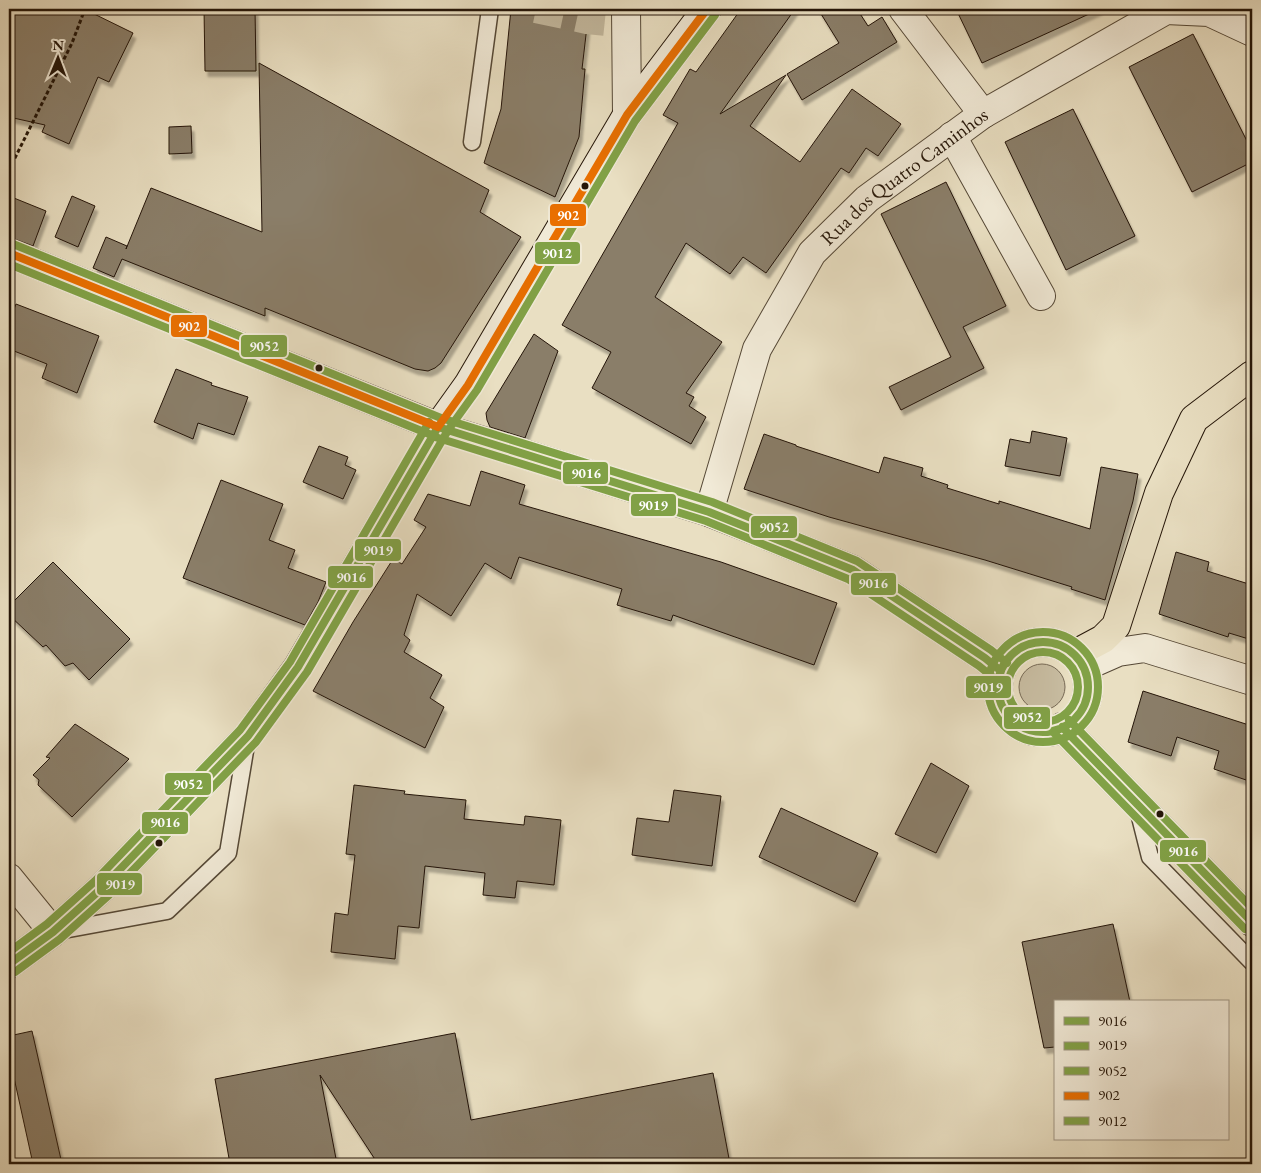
<svg xmlns="http://www.w3.org/2000/svg" width="1261" height="1173" viewBox="0 0 1261 1173" font-family="'EB Garamond',serif">
<style>
.green{fill:#c8bda2;stroke:#766955}
.building{fill:#8a7e69;stroke:#241508;filter:url(#shadow)}
.lines{fill:none;stroke-linecap:round;stroke-linejoin:round}
.street-tunnel{stroke:#c2b79d;stroke-width:28;stroke-dasharray:28 14;stroke-linecap:butt}
.lane-casing{stroke:#554836;stroke-width:19}
.street-casing{stroke:#554836;stroke-width:30}
.secondary-casing{stroke:#241508;stroke-width:30}
.highway-casing{stroke:#241508;stroke-width:30}
.path{stroke:#241508;stroke-width:3;stroke-dasharray:4 2.5;stroke-linecap:butt}
.lane{stroke:#f1ead7;stroke-width:16}
.street{stroke:#f1ead7;stroke-width:28}
.secondary{stroke:#f1ead7;stroke-width:28}
.highway{stroke:#e9dfc2;stroke-width:28}
.bus-1-casing{stroke:#f1ead7;stroke-width:11}
.bus-2-casing{stroke:#f1ead7;stroke-width:11}
.bus-3-casing{stroke:#f1ead7;stroke-width:11}
.bus-4-casing{stroke:#f1ead7;stroke-width:11}
.bus-5-casing{stroke:#f1ead7;stroke-width:11}
.bus-1{stroke:#81a146;stroke-width:8}
.bus-2{stroke:#81a146;stroke-width:8}
.bus-3{stroke:#81a146;stroke-width:8}
.bus-4{stroke:#e96f01;stroke-width:8}
.bus-5{stroke:#81a146;stroke-width:8}
.bus-dot{fill:#241508;stroke:#f1ead7;stroke-width:2}
.labels{text-anchor:middle;stroke-width:4;stroke-linejoin:round;paint-order:stroke}
.street-label{font-size:20px;fill:#241508;stroke:#f1ead7}
.line-badge{stroke:#f1ead7;stroke-width:2}
.badge-label{font-size:14px;text-anchor:middle;font-weight:bold;fill:#fff}
</style>
<defs>
<filter id="shadow"><feDropShadow dx="3" dy="5.5" stdDeviation="1" flood-color="#0004"/></filter>
</defs>
<rect width="100%" height="100%" fill="#e9dfc2"/>
<filter id="stains"><feTurbulence type="fractalNoise" baseFrequency=".004" numOctaves="4"/><feColorMatrix values="0 0 0 0 .2 0 0 0 0 .09 0 0 0 0 .02 0 0 0 .5 -.17"/></filter>
<radialGradient id="worn" r=".72"><stop offset=".6" stop-color="#630" stop-opacity="0"/><stop offset="1" stop-color="#630" stop-opacity=".3"/></radialGradient>
<!-- green -->
<path class="green" d="M1019 687a23 23 0 1 1 46 0a23 23 0 1 1-46 0Z"/>
<!-- building -->
<path class="building" d="M9,9H84L133,33L109,82L98,77L69,144L42,132L45,125L9,117Z
M204,9H255L256,71H205Z
M511,9H589L582,69H585L579,137L555,197L484,163L501,109Z
M741,9H795L720,114L786,75L750,126L800,162L852,89L901,124L878,156L866,148L849,173L841,168L766,273L743,257L730,274L686,243L655,297L722,342L686,393L694,397L689,406L706,417L691,444L592,388L611,352L562,325L678,123L663,115L690,69L696,72Z
M818,9H857L868,26L882,17L897,42L802,100L787,74L839,43Z
M956,9H1100L982,63Z
M1193,34L1252,151V162L1192,192L1129,67Z
M259,63L489,190L480,212L521,237L441,363L435,368L428,371L415,369L265,308V316L122,259L114,277L93,268L106,237L127,246L126,249L151,188L262,232Z
M1073,109L1135,236L1066,270L1005,142Z
M191,126L192,153L169,154V127Z
M946,182L1006,306L963,327L984,368L901,410L889,387L951,357L881,214Z
M9,196L46,211L33,246L9,237Z
M72,196L95,206L78,247L55,237Z
M16,304L99,336L77,393L42,378L47,364L9,349V322Z
M534,334L558,351L525,438L490,427L487,420L486,413Z
M176,369L212,383L211,385L248,397L234,435L198,423L193,439L154,422Z
M1032,431L1067,438L1060,476L1005,466L1010,439L1030,443Z
M764,434L796,445V446L879,473L884,457L923,468L921,476L948,485L947,488L999,504V501L1090,529L1101,467L1138,474L1133,501L1105,600L1071,589L1072,587L985,560L829,517L744,489Z
M319,446L348,457L345,465L356,470L343,499L303,482Z
M481,471L525,485L519,504L721,562L837,603L814,665L673,615L671,621L617,605L622,589L519,557L511,579L485,563L451,616L417,594L404,635L410,640L404,652L442,675L430,698L444,707L425,748L313,691L353,622L393,559L402,564L426,527L414,520L428,494L470,506Z
M221,480L283,504L269,540L295,550L288,568L326,582L318,602L305,625L183,578Z
M1176,552L1209,562L1207,571L1252,585V640L1229,633L1228,637L1159,614Z
M53,562L130,639L89,680L73,663L65,666L46,645L43,647L9,615V606Z
M1143,691L1252,726V782L1214,769L1219,751L1177,737L1171,756L1128,742Z
M75,724L129,759L72,817L38,785L39,780L33,775L50,758L46,757Z
M931,763L969,786L936,853L895,834Z
M354,785L405,791L404,794L466,800L464,819L524,825L525,816L561,820L554,885L517,881L515,898L483,895L485,873L425,866L419,928L398,926L395,959L331,952L335,913L348,915L355,855L346,854Z
M674,790L721,796L712,866L632,855L637,818L669,822Z
M781,808L878,853L855,902L759,857Z
M1113,924L1130,1002H1055V1047L1044,1048L1022,942Z
M32,1031L62,1164H33L9,1055V1036Z
M455,1033L471,1120L713,1073L730,1164H378L320,1075L337,1164H230L215,1079Z"/>
<g class="lines">
<!-- street-tunnel -->
<path class="street-tunnel" d="M536,9L587,20L626,24"/>
<!-- lane casing -->
<g class="lane-casing">
<path id="lane" d="M472,142L490,9
M1138,809L1150,857L1252,962
M58,931L167,911L228,853L247,739"/>
</g>
<!-- street casing -->
<g class="street-casing">
<g id="street">
<path d="M626,9L627,115"/>
<path d="M903,9L983,114"/>
<path d="M952,136L1041,296"/>
<path id="s1" d="M709,512L757,349L812,253L867,199L983,114L1166,10L1209,12L1252,32"/>
<path d="M1084,667L1118,652L1145,648L1252,681"/>
<path d="M9,878L53,932"/>
</g>
</g>
<!-- secondary casing -->
<g class="secondary-casing">
<path id="secondary" d="M9,253L438,427L709,512L853,570L985,658L1001,671
M998 687a45 45 0 1 1 90 0a45 45 0 1 1-90 0Z
M1062,727L1252,922
M9,964L53,932L102,888L248,736L298,667L438,427L468,385L627,115L707,9"/>
</g>
<!-- highway casing -->
<g class="highway-casing">
<path id="highway" d="M1075,654L1103,639L1116,626L1159,493L1194,419L1252,375"/>
</g>
<!-- path -->
<path class="path" d="M9,170L72,43L85,9"/>
<!-- lane -->
<use href="#lane" class="lane"/>
<!-- street -->
<use href="#street" class="street"/>
<!-- secondary -->
<use href="#secondary" class="secondary"/>
<!-- highway -->
<use href="#highway" class="highway"/>
<!-- bus-1 casing -->
<g class="bus-1-casing">
<path id="bus-1" d="M438,427L709,512L853,570L985,658L1001,671
M998 687a45 45 0 1 1 90 0a45 45 0 1 1-90 0Z
M1062,727L1252,922
M9,964L53,932L102,888L248,736L298,667L438,427"/>
</g>
<!-- bus-2 casing -->
<g class="bus-2-casing">
<path id="bus-2" d="M435,437L706,521L848,579L979,666L995,679
M988 687a55 55 0 1 1 110 0a55 55 0 1 1-110 0Z
M1055,734L1245,929
M15,972L60,939L109,895L256,742L307,672L447,432"/>
</g>
<!-- bus-3 casing -->
<g class="bus-3-casing">
<path id="bus-3" d="M13,244L441,418L712,502L857,561L991,650L1007,663
M1008 687a35 35 0 1 1 70 0a35 35 0 1 1-70 0Z
M1069,720L1252,908
M9,952L47,924L95,881L240,730L290,662L429,422"/>
</g>
<!-- bus-4 casing -->
<g class="bus-4-casing">
<path id="bus-4" d="M9,253L438,427
M438,427L468,385L627,115L707,9"/>
</g>
<!-- bus-5 casing -->
<g class="bus-5-casing">
<path id="bus-5" d="M9,264L434,436
M446,433L477,390L635,121L715,15"/>
</g>
<!-- bus-1 -->
<use href="#bus-1" class="bus-1"/>
<!-- bus-2 -->
<use href="#bus-2" class="bus-2"/>
<!-- bus-3 -->
<use href="#bus-3" class="bus-3"/>
<!-- bus-4 -->
<use href="#bus-4" class="bus-4"/>
<!-- bus-5 -->
<use href="#bus-5" class="bus-5"/>
</g>
<!-- markers -->
<g class="bus-dot">
<circle cx="585" cy="186" r="4.5"/>
<circle cx="319" cy="368" r="4.5"/>
<circle cx="1160" cy="814" r="4.5"/>
<circle cx="159" cy="843" r="4.5"/>
</g>
<g class="labels">
<!-- street labels -->
<g class="street-label">
<text dy="7" stroke="none"><textPath href="#s1" startOffset="401">Rua dos Quatro Caminhos</textPath></text>
</g>
</g>
<g class="line-badge">
<rect x="549" y="203" width="38" height="24" rx="5" fill="#e96f01"/>
<rect x="534" y="241" width="47" height="24" rx="5" fill="#81a146"/>
<rect x="170" y="314" width="38" height="24" rx="5" fill="#e96f01"/>
<rect x="240" y="334" width="48" height="24" rx="5" fill="#81a146"/>
<rect x="562" y="461" width="47" height="24" rx="5" fill="#81a146"/>
<rect x="630" y="493" width="47" height="24" rx="5" fill="#81a146"/>
<rect x="750" y="515" width="48" height="24" rx="5" fill="#81a146"/>
<rect x="354" y="538" width="48" height="24" rx="5" fill="#81a146"/>
<rect x="327" y="565" width="47" height="24" rx="5" fill="#81a146"/>
<rect x="850" y="572" width="47" height="24" rx="5" fill="#81a146"/>
<rect x="965" y="675" width="47" height="24" rx="5" fill="#81a146"/>
<rect x="1003" y="706" width="48" height="24" rx="5" fill="#81a146"/>
<rect x="164" y="772" width="48" height="24" rx="5" fill="#81a146"/>
<rect x="141" y="811" width="48" height="24" rx="5" fill="#81a146"/>
<rect x="1159" y="839" width="48" height="24" rx="5" fill="#81a146"/>
<rect x="96" y="872" width="47" height="24" rx="5" fill="#81a146"/>
</g>
<g class="badge-label">
<text x="568" y="220">902</text>
<text x="557" y="258">9012</text>
<text x="189" y="331">902</text>
<text x="264" y="351">9052</text>
<text x="586" y="478">9016</text>
<text x="653" y="510">9019</text>
<text x="774" y="532">9052</text>
<text x="378" y="555">9019</text>
<text x="351" y="582">9016</text>
<text x="873" y="588">9016</text>
<text x="988" y="692">9019</text>
<text x="1027" y="722">9052</text>
<text x="188" y="789">9052</text>
<text x="165" y="827">9016</text>
<text x="1183" y="856">9016</text>
<text x="120" y="889">9019</text>
</g>
<!-- margin -->
<rect width="1261" height="1173" fill="none" stroke="#e9dfc2" stroke-width="30"/>
<rect x="10" y="10" width="1241" height="1153" fill="none" stroke="#241508" stroke-width="2.5"/>
<rect x="15" y="15" width="1231" height="1143" fill="none" stroke="#241508"/>
<!-- legend -->
<rect x="1054" y="1000" width="175" height="140" fill="#f1ead7" stroke="#9f9584"/>
<rect x="1064" y="1017" width="25" height="8" fill="#81a146" stroke="#9f9584"/>
<text x="1098" y="1026" font-size="15" fill="#241508">9016</text>
<rect x="1064" y="1042" width="25" height="8" fill="#81a146" stroke="#9f9584"/>
<text x="1098" y="1050" font-size="15" fill="#241508">9019</text>
<rect x="1064" y="1067" width="25" height="8" fill="#81a146" stroke="#9f9584"/>
<text x="1098" y="1076" font-size="15" fill="#241508">9052</text>
<rect x="1064" y="1092" width="25" height="8" fill="#e96f01" stroke="#9f9584"/>
<text x="1098" y="1100" font-size="15" fill="#241508">902</text>
<rect x="1064" y="1117" width="25" height="8" fill="#81a146" stroke="#9f9584"/>
<text x="1098" y="1126" font-size="15" fill="#241508">9012</text>
<!-- north arrow -->
<g transform="translate(58 58) rotate(1)" stroke="#f1ead7" stroke-width="4" paint-order="stroke">
<path d="M0-4L9 19L0 12L-9 19Z" fill="#241508"/>
<text y="-8" font-size="14" font-weight="bold" text-anchor="middle" fill="#241508">N</text>
</g>
<rect width="100%" height="100%" filter="url(#stains)"/>
<rect width="100%" height="100%" fill="url(#worn)"/>
</svg>
